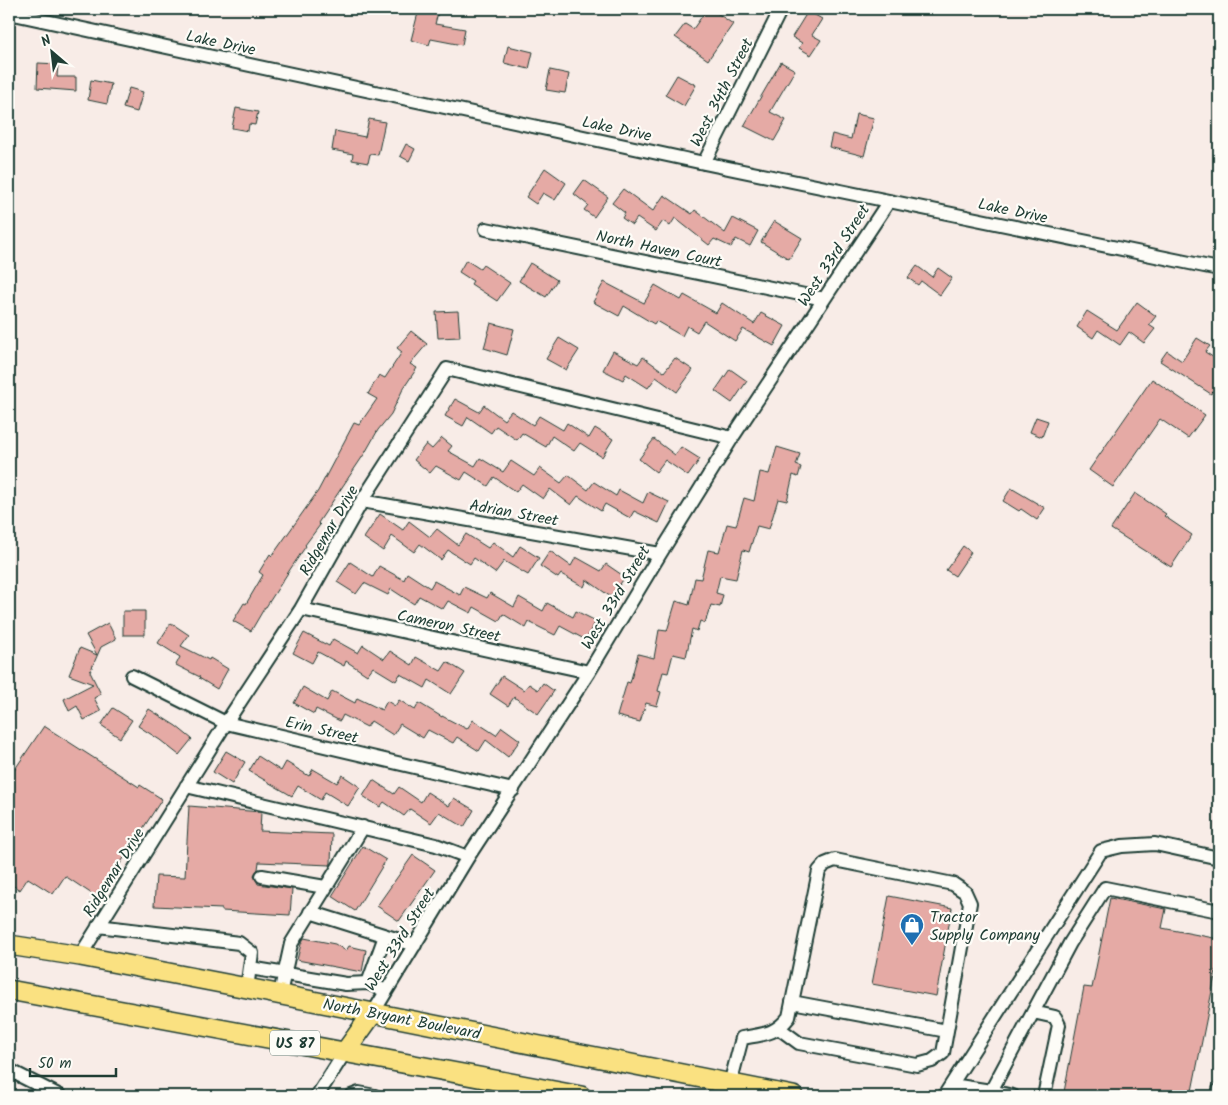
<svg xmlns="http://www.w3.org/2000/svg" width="1228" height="1105" viewBox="0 0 1228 1105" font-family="Kalam,sans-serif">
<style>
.building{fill:#e5aaa5;stroke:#1f3d34}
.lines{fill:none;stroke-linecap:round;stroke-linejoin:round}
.minor-casing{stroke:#1f3d34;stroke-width:16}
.highway-casing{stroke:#1f3d34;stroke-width:22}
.minor{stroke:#fdfcf7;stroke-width:12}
.highway{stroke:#fae181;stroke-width:19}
.labels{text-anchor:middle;stroke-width:4.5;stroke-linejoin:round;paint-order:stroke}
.shield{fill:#fdfcf7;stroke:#62766e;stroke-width:1}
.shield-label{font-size:15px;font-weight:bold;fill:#1f3d34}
.street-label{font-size:16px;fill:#1f3d34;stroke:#fdfcf7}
.poi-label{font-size:16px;fill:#1f3d34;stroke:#fdfcf7;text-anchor:start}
</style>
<rect width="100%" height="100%" fill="#f8ece7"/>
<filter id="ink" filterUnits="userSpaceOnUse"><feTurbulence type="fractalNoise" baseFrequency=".02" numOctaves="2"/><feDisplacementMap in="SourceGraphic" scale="10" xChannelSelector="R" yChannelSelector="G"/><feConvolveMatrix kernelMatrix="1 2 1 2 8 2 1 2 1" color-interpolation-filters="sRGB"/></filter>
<g filter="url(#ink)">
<!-- building -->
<path class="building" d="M419,9H439L435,24L465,29L462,45L431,39L429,45L411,40Z
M707,9H711L733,24L708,60L675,37L685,24L693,29Z
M808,11L822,19L812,35L821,40L811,55L799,48L802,43L792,37Z
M508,46L533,52L529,69L504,63Z
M781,62L795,70L770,112L786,120L774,141L744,126Z
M38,63L58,64L57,77H76V91L37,88Z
M550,70L569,74L565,93L546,90Z
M677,75L696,85L684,106L665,95Z
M91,80L111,84L107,104L88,100Z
M129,88L143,92L137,112L123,108Z
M236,108L258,112L255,125L249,124L248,131L232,128Z
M856,114L874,118L864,156L829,147L832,134L851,139Z
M369,119L385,122L378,155L370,154L368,163L352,160L353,154L332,150L335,131L365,137Z
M406,144L415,149L409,161L400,156Z
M545,168L566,183L555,200L543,193L536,204L526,197Z
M584,180L608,197L594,217L584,210L588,205L574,194Z
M623,189L653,211L664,195L692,214L695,210L725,233L733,218L758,231L750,246L736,239L731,247L714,239L709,245L675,218L670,226L663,221L656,231L637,218L632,225L622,218L625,213L612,203Z
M774,221L802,238L789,259L761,242Z
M466,260L480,269L483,265L510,283L497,301L471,284L473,281L459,272Z
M530,263L557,280L546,297L519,281Z
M917,266L932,277L938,268L952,278L940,295L921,281L918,285L908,278Z
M604,282L644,303L655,285L681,300L684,295L716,313L722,303L754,324L761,313L785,326L774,346L743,329L735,341L704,321L697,332L687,326L682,336L656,321L654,324L624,306L619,316L593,302Z
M1137,302L1156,316L1149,325L1155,329L1144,343L1129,332L1120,345L1098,330L1093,338L1077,327L1087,311L1117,330Z
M458,311L460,337L438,338L436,312Z
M491,323L514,329L507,355L484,348Z
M411,331L427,344L410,364L417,368L403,389L391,414L378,430L365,453L318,523L320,525L305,545L306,546L291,568L266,607H265L251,631L233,621L244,603L246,604L263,575L259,572L270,554L272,556L318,491L354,423L359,425L377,399L368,394L379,375L385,378L402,352L397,348Z
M559,338L579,350L566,370L546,359Z
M1197,338L1210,346L1205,352L1219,361V381L1211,394L1160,361L1167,351L1182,361Z
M613,351L638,364L643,357L664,372L675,358L693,370L677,392L656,377L648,388L626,374L623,380L603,370Z
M730,369L747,381L732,403L715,391Z
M1152,379L1205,415L1188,438L1160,419L1113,487L1089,470Z
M455,399L479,412L484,405L504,420L511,411L533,425L539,416L563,430L567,423L589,438L595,428L613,439L602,457L580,443L574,451L552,436L546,447L522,433L517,440L496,426L491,433L468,417L463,426L445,416Z
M1036,417L1048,421L1042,437L1030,432Z
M442,438L452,446L448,451L475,466L480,458L503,472L511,461L534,476L540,468L561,483L568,475L588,490L594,482L616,496L619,490L643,503L648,492L669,502L659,523L634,511L630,518L605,504L601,511L578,496L571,505L550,489L543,499L522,484L516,492L494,477L488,486L466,472L461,480L436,466L430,473L414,460L426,444L432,449Z
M654,439L675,455L681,447L700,459L688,476L665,460L656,472L639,459Z
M777,447L800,454L796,465L801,467L798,477L793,475L787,501L778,499L769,529L757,526L749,552L743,550L736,579L720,576L716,593L723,595L720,607L711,605L705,623L700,621L697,631L692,629L686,657L673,654L668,673L663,672L658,691L661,692L657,706L646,703L640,722L617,716L627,682L630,683L638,654L654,658L659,630L667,631L676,601L689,605L695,578L701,579L708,550L719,552L727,524L736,526L744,498L754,501L760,472L769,474Z
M1011,488L1045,508L1037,520L1021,509L1019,511L1003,501Z
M1135,493L1166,514L1164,516L1192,535L1171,567L1111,529Z
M380,514L403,530L409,521L430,537L437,529L458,545L466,534L488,548L493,542L513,557L520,546L539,558L528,575L504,561L495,573L474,558L470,564L448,550L441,560L420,544L414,552L392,536L383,551L364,538Z
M963,546L971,552L955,576L946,570Z
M550,551L571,566L576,557L601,571L606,564L625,577L611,597L587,580L584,587L561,574L558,578L540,566Z
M350,562L373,577L379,566L404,580L407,573L430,588L434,581L460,595L464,587L487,598L490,593L514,607L519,597L543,611L547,603L573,617L576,611L596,621L586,640L560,626L555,635L529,622L526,628L503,614L499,621L474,607L471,613L448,601L443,609L419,596L414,604L391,589L388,595L364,583L356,594L337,582Z
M123,611H145V635H123Z
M108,623L116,639L101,647L90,672L101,694L94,698L101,711L84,720L77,706L69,711L64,699L93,684L69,675L80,648L97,655L86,635Z
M171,623L189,635L181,646L209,660L210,658L228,669L217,689L199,678L200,677L176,665L180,657L158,643Z
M304,633L329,646L333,639L358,653L363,645L384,659L390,651L412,665L416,657L441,671L447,662L465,673L451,694L429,680L425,688L400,674L396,681L373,667L367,675L346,661L344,666L318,652L312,663L293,653Z
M502,676L524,690L529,684L538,690L543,683L554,691L538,714L514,697L508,706L490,694Z
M303,687L327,701L332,691L355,703L357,698L382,710L387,701L395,706L399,700L415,710L419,703L442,717V716L467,729L473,720L496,735L502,727L520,740L508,757L486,740L479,751L457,737L453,743L428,730L423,738L400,724L393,735L371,721L367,727L343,715L340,721L316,709L314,714L294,703Z
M113,708L132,720L120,738L101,725Z
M149,709L176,726L192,739L179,755L160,740L138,726Z
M44,726L139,787L140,785L162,799L98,898L65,876L53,894L28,878L20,890L9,883V778Z
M226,751L245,762L232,784L213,772Z
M258,756L281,771L286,762L309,776L313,769L337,783L342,775L360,787L348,806L325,792L321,800L298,786L292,796L249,771Z
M373,780L394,794L399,787L421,802L427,792L449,806L454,798L474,810L464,827L439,812L431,823L410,809L404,816L384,802L380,807L363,796Z
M189,806L261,812L260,831L332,834L331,863L330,865L259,862L258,869L254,875L258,884L292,889L290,915L222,911V909L154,906L156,876L185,877Z
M363,846L386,860L355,911L332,896Z
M413,855L435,870L399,921L377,906Z
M889,896L952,908L936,996L872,984Z
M1110,898L1166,909L1162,928L1219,939V956L1191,1096H1085L1064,1092L1084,987L1092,988Z
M304,938L335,944L346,951L349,946L366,950L362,972L297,960L301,944Z"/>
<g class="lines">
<!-- minor casing -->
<g class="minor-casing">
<path id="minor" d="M9,13L704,163L1219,269
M704,163L781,9
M486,229L824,299
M362,501L660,554
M301,609L589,672
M132,676L226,723L513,790
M186,786L436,845L468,857
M262,876L325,887
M310,912L415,945
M98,926L239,943L252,953L247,988
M80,956L226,723L301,609L362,501L447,369L732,438
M250,968L346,984L368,983L386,991
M368,983L385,936
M280,994L291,944L363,827
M792,1002L947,1031
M1033,1012L1055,1017L1059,1025L1044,1096
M373,1013L468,857L589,672L660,554L732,438L889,201
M9,1070L60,1096
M730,1084L742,1038C763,1034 775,1035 789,1017L819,871L825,864L835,860L953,884L965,892L970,903L943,1053L932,1061L917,1065L799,1043L780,1029
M952,1085L991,1091L1070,943L1105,888L1219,911
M991,1091L1013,1096
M317,1096L345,1052
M351,1096L359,1093L375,1096
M944,1096L1101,851L1122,846L1155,844L1219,858
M1218,1096L1219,1090"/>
</g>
<!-- highway casing -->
<g class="highway-casing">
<path id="highway" d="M9,945L80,956L247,988L793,1096
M9,990L581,1096
M345,1052L373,1013"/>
</g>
<!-- minor -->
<use href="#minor" class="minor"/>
<!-- highway -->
<use href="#highway" class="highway"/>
</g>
</g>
<!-- icons -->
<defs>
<g id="shop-pin" transform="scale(1.25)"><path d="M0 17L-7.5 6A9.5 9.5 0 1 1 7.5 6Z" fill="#1f6fb2" stroke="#fdfcf7"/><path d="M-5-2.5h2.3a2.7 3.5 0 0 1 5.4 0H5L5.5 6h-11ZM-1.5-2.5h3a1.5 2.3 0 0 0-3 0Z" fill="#fff"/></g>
</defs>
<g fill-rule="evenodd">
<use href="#shop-pin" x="912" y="925"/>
</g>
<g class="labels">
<!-- shield labels -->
<rect class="shield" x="270" y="1030.5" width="50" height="25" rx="4"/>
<g class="shield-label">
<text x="295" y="1048">US 87</text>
</g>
<!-- street labels -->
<g class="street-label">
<text transform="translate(221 42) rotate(12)" y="6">Lake Drive</text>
<text transform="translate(721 92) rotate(-63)" y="6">West 34th Street</text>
<text transform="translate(617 128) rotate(12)" y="6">Lake Drive</text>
<text transform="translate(1013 210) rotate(12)" y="6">Lake Drive</text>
<text transform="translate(659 248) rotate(12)" y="6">North Haven Court</text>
<text transform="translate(833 255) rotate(-57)" y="6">West 33rd Street</text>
<text transform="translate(514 512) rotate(10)" y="6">Adrian Street</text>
<text transform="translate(328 530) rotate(-60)" y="6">Ridgemar Drive</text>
<text transform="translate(615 597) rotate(-59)" y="6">West 33rd Street</text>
<text transform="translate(449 625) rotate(12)" y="6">Cameron Street</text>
<text transform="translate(322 729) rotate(13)" y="6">Erin Street</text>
<text transform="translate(113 872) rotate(-58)" y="6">Ridgemar Drive</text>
<text transform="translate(399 939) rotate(-58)" y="6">West 33rd Street</text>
<text transform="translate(402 1018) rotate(11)" y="6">North Bryant Boulevard</text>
</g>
<!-- poi labels -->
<g class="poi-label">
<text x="930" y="922">Tractor<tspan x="930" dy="18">Supply Company</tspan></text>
</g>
</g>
<!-- margin -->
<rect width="1228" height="1105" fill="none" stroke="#fdfcf7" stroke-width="30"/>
<rect x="15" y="15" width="1198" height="1075" fill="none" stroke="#1f3d34" stroke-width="2" filter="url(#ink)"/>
<!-- north arrow -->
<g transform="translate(52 52) rotate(332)" stroke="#fdfcf7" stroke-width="4" paint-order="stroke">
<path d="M0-4L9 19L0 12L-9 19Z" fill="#1f3d34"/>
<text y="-8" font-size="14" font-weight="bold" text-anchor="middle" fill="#1f3d34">N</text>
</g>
<!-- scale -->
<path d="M30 1068v8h86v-8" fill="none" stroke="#1f3d34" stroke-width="2.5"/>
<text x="38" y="1068" font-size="15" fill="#1f3d34" stroke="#fdfcf7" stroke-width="4" paint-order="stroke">50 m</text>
</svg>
